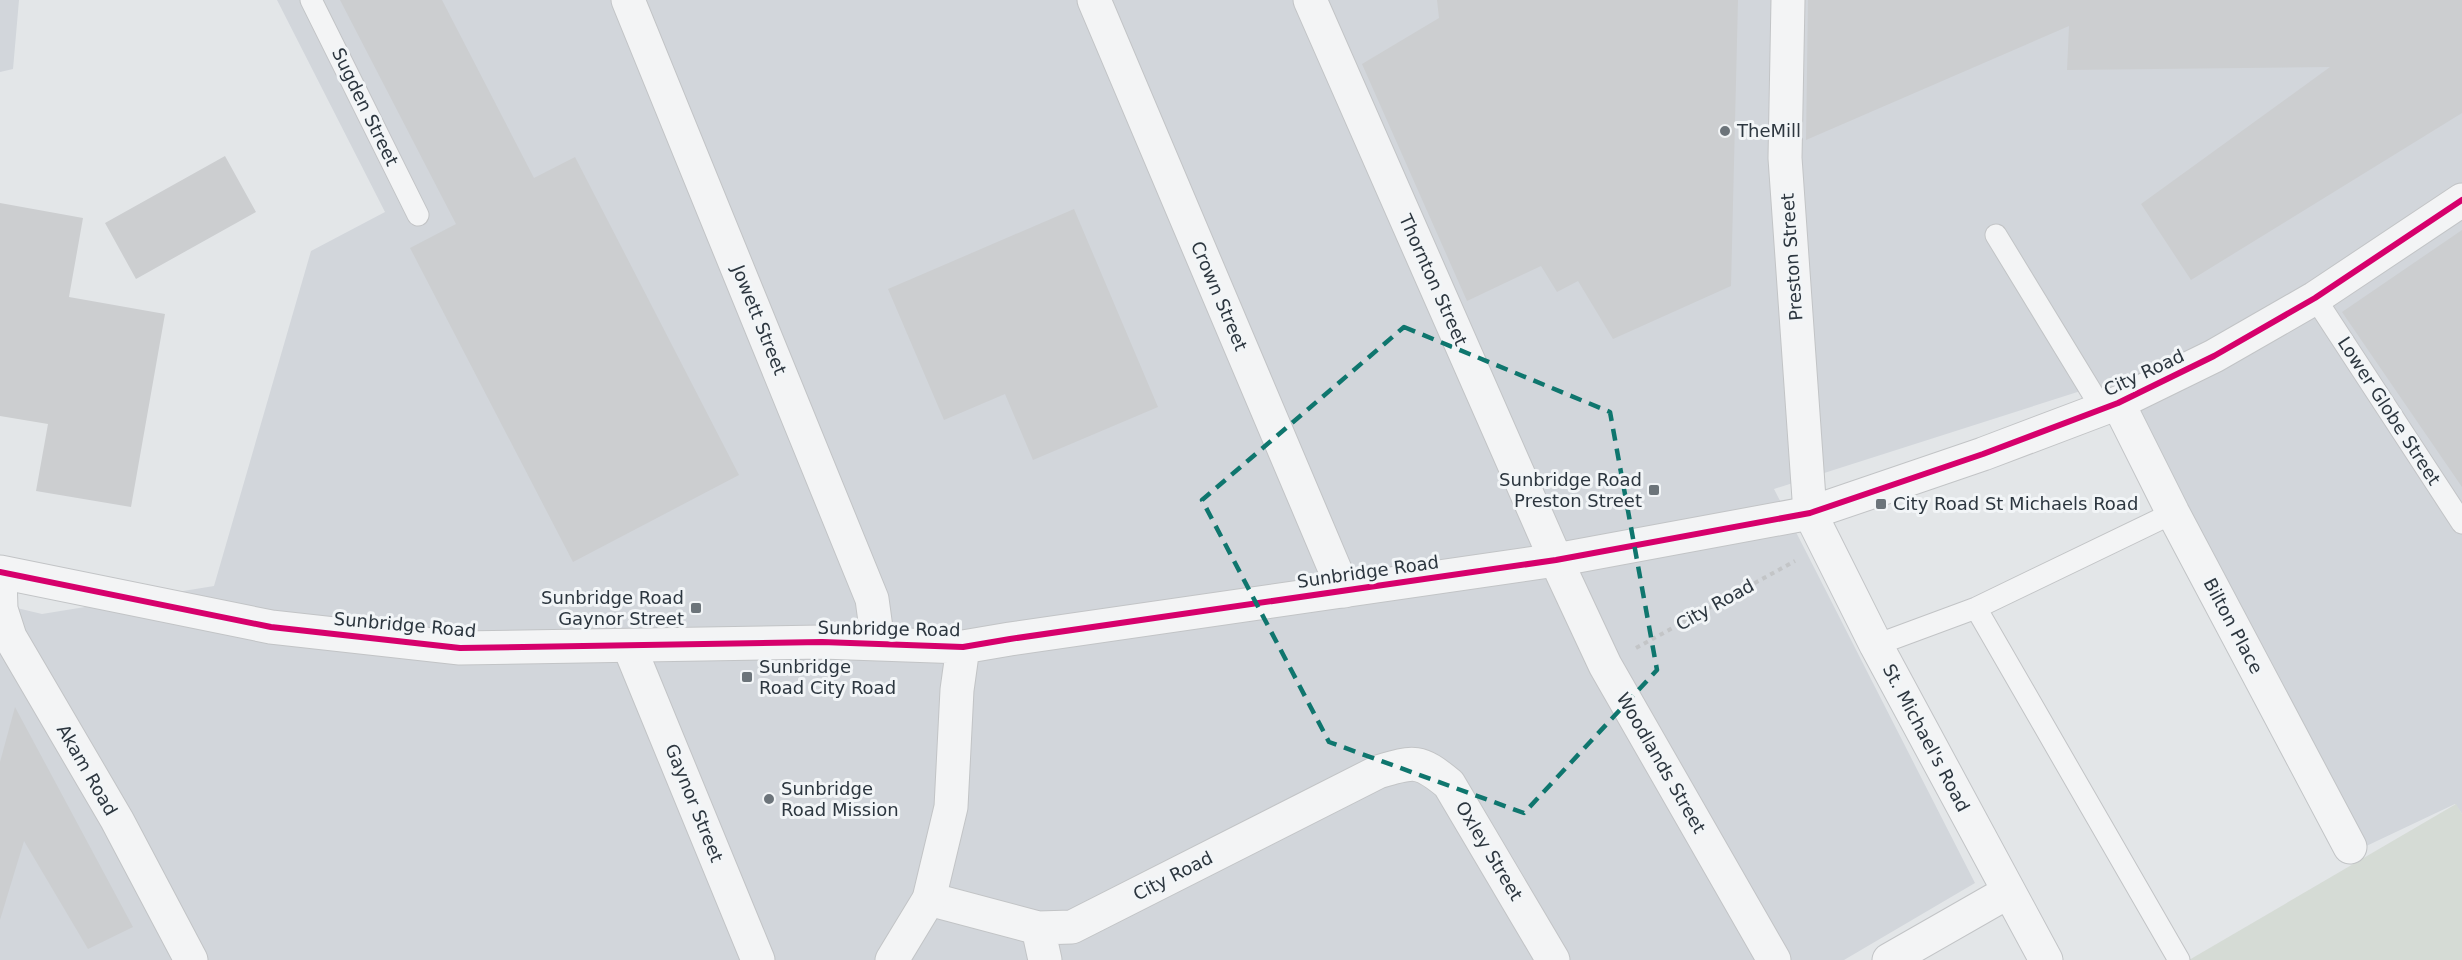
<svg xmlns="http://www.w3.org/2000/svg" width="2462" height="960" viewBox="0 0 2462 960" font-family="'DejaVu Sans',sans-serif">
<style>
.built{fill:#d2d6db}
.green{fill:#d5dbd5}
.building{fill:#ccced0}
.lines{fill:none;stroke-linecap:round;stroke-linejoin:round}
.service-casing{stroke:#c2c4c6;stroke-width:23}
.minor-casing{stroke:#c2c4c6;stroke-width:35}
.tertiary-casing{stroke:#c2c4c6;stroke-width:35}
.path{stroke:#c3c5c7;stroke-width:4;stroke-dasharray:4.5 4.5;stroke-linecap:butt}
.service{stroke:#f3f4f5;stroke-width:21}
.minor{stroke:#f3f4f5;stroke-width:33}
.tertiary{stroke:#f3f4f5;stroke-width:33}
.cycleway-casing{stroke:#f2f5f7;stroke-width:10}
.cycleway{stroke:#d6006c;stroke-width:6}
.marked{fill:none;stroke:#0f766e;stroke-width:4.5;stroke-dasharray:12 8;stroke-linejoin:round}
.poi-dot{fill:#6c747a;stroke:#f2f5f7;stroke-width:2}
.labels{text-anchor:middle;stroke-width:6;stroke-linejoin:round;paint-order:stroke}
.street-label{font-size:18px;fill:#2c363f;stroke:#f2f5f7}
.poi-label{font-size:18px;fill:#2c363f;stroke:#f2f5f7;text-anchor:start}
</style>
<rect width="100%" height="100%" fill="#e3e6e8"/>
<!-- built -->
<path class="built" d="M0,0H19L13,69L0,72Z
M277,0H2462V814L2455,804L2341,858L2090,388L1774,489L1975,883L1844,960H0V604L42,614L214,586L311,251L385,212Z"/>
<!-- green -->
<path class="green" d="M2456,804L2462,814V960H2189Z"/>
<!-- building -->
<path class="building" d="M340,0H442L534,178L575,157L739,475L573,562L410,248L456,224Z
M1437,0H1738L1731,286L1613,339L1578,281L1557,292L1541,266L1467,301L1362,64L1439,18Z
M1808,0H2462V113L2191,280L2141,204L2330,67L2067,70L2069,26L1806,140Z
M225,156L256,212L136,279L105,223Z
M0,203L83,218L69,297L165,314L131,507L36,491L48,424L0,416Z
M1074,209L1158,407L1033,460L1005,394L944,420L888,289Z
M2462,230V487L2342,312Z
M15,707L133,927L88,949L24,841L0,920V762Z"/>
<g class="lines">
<!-- service casing -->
<g class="service-casing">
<path id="service" d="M311,0L418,215
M1996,235L2102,409
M2315,298L2462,523
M1976,608L2179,960
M1876,645L1976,608L2173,513"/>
</g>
<!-- minor casing -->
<g class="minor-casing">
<path id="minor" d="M628,0L872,599L878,643
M1094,0L1344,591
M1310,0L1556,560L1605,665L1774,960
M1788,0L1785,158L1810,513L1876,645L2046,960
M2118,403L2173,513L2350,847
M0,576L1,609L10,637L117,820L191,960
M629,646L758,960
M929,899L1038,928L1072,927L1378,772C1414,761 1419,759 1449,784L1553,960
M1038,928L1045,960
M1889,960L2008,892"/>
</g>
<!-- tertiary casing -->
<g class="tertiary-casing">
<path id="tertiary" d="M0,572L271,627L460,648L822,642L963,647L1010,639L1556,560L1810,513L1983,454L2118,403L2214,356L2315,298L2462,200
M892,960L929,899L951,807L957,690L963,647"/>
</g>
<!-- path -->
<path class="path" d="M1636,648L1795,561"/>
<!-- service -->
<use href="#service" class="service"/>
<!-- minor -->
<use href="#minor" class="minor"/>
<!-- tertiary -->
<use href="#tertiary" class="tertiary"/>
<!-- cycleway casing -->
<g class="cycleway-casing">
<path id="cycleway" d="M0,572L271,627L460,648L822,642L963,647L1010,639L1556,560L1810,513L1983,454L2118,403L2214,356L2315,298L2462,200"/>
</g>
<!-- cycleway -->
<use href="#cycleway" class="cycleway"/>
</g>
<!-- marked area -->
<path class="marked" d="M1404,327L1610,412L1657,670L1524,813L1329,742L1202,500Z"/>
<!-- markers -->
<g class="poi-dot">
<circle cx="1725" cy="131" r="6"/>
<rect x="1648" y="484" width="12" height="12" rx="3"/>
<rect x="1875" y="498" width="12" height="12" rx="3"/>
<rect x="690" y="602" width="12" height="12" rx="3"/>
<rect x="741" y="671" width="12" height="12" rx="3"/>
<circle cx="769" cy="799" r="6"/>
</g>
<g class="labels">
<!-- street labels -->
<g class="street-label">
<text transform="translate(365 107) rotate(64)" y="6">Sugden Street</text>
<text transform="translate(1792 257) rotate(-94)" y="6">Preston Street</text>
<text transform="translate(1433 280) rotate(66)" y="6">Thornton Street</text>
<text transform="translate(1219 296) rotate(67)" y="6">Crown Street</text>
<text transform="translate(759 320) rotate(68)" y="6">Jowett Street</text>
<text transform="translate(2144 373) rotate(-25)" y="6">City Road</text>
<text transform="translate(2389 411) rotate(57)" y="6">Lower Globe Street</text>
<text transform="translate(1368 572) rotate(-8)" y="6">Sunbridge Road</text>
<text transform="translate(1715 605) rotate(-29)" y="6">City Road</text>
<text transform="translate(405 625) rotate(5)" y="6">Sunbridge Road</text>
<text transform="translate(2233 626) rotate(62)" y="6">Bilton Place</text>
<text transform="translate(889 629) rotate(1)" y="6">Sunbridge Road</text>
<text transform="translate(1926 738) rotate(62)" y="6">St. Michael's Road</text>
<text transform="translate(1661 763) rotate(60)" y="6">Woodlands Street</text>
<text transform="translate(87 770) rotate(60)" y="6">Akam Road</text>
<text transform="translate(694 803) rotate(68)" y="6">Gaynor Street</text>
<text transform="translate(1489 851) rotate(59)" y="6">Oxley Street</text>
<text transform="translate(1173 876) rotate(-27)" y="6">City Road</text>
</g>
<!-- poi labels -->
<g class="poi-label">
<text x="1737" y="137">TheMill</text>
<text x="1642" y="486" text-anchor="end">Sunbridge Road<tspan x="1642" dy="21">Preston Street</tspan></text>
<text x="1893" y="510">City Road St Michaels Road</text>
<text x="684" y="604" text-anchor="end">Sunbridge Road<tspan x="684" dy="21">Gaynor Street</tspan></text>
<text x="759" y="673">Sunbridge<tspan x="759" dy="21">Road City Road</tspan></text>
<text x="781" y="795">Sunbridge<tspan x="781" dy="21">Road Mission</tspan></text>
</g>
</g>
</svg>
